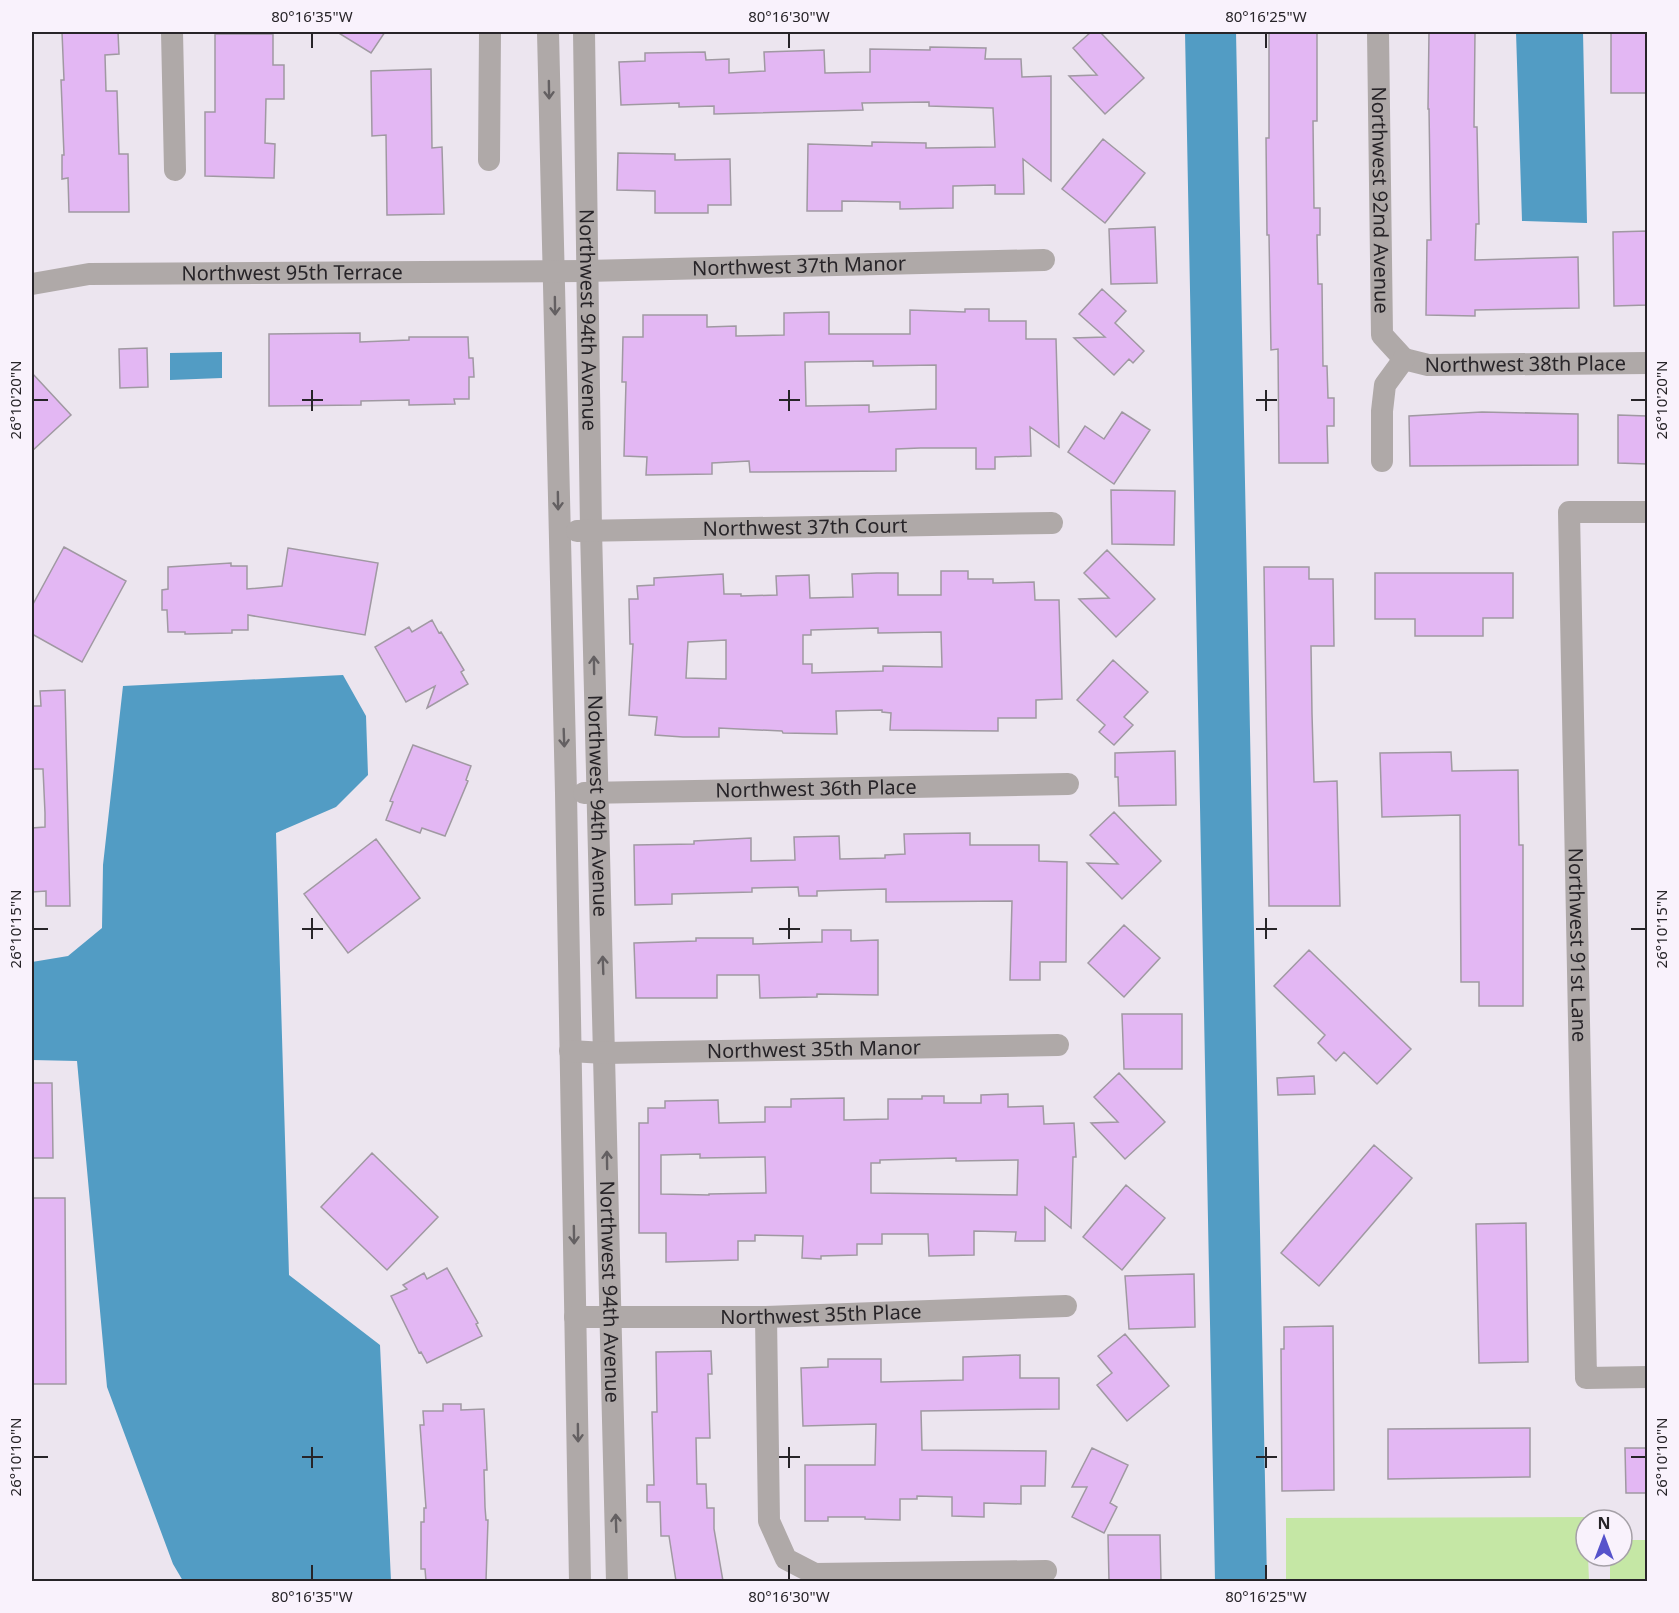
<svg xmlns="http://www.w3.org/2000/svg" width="1679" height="1613" viewBox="0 0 1679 1613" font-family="'Noto Sans',sans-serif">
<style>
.green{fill:#c5e7a5}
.water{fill:#529cc4}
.building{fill:#e3b7f3;stroke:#a099a2;stroke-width:1.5;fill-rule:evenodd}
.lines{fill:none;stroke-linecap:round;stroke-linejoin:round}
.minor{stroke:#afa9a8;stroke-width:22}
.oneway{stroke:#646062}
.ticks{fill:none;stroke:#272428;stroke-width:2}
.labels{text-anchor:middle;stroke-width:5;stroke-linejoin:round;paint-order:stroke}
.street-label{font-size:20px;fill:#272428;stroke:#f9f2fc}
.neatline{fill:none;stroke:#272428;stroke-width:2}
.ticks-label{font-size:15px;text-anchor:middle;fill:#272428}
</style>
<rect width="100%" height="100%" fill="#ece5ef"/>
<!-- green -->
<path class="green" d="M1588,1517V1520H1586V1556H1588L1589,1581H1286V1518Z
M1622,1540H1647V1581H1610V1556H1622Z"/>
<!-- water -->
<path class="water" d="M1185,32H1236L1267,1581H1215Z
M1516,32H1583L1587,223L1522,221Z
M222,352V378L170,380V353Z
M343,675L366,716L368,775L336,807L276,833L289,1275L380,1345L391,1581H183L173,1564L107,1387L77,1061L32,1060V962L68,956L102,928L103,865L123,686Z"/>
<!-- building -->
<path class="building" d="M62,32H118L119,54L105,55L106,91H117L119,154H128L129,212H69L68,178L62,179V155H64L61,80H64Z
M337,32H385L371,53Z
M1091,32H1100L1144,78L1105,114L1069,76L1097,75L1073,48Z
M1269,32H1317V121H1313L1314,208H1320V235H1317L1318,284H1322L1323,366H1327L1328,398H1334V426H1327L1328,463H1279L1278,349L1271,350L1269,235H1267L1266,138H1269Z
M1429,32H1475L1474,127H1477L1479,224H1476L1475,260L1578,257L1579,308L1475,310V316L1426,315L1427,240H1431L1429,109H1428Z
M1611,32H1647V93H1611Z
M215,34H273V65H284V99H266L265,143L275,144L274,178L205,176V112H215Z
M930,47L986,48L985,59H1021L1022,77L1051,76V181L1023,159L1024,194H995V185L953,186V208L900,209V202L842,201V211H807L808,144L872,146V142L926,143V148L995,147L993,108L929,106V102L862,103L863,110L714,114V106L679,107V103L621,105L619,62L645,61V53L705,52L706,60L729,59V73L765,71L764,52L824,50L825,73L870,72V49L930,50Z
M431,69L432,148L442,147L444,214L387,215L386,135L372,136L371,71Z
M1103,139L1145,173L1105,223L1062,189Z
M618,153L675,154V160L730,159L731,205H708V213H655V191L617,190Z
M1155,227L1157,283L1111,284L1109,229Z
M1647,231V305L1614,306L1613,232Z
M1102,289L1126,311L1115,323L1144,351L1133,363L1129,359L1114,375L1074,338L1105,337L1079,314Z
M965,309H989V321H1026V339H1056L1059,447L1030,427L1031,456L995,457V469H976V448H920L896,449V471L750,472L749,461L712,463V474L646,475L647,457L624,456L626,382H622L623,337H643V315H707V327L736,326V336L784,335V313L829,312V334H910V310L965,312ZM873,361V366L936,365V409L869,412V405L806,406L805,362Z
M360,333V342L409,340V337H468L469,358H473L474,377H469V399H454L455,404L409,405V400L361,401V405L269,406V334Z
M147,348L148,387L120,388L119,349Z
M32,373L71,415L32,451Z
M1122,412L1150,430L1114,484L1068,452L1085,426L1104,439Z
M1482,412L1578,414V465L1410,466L1409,416Z
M1618,415L1647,416V464L1618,463Z
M1111,490L1175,491L1174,545L1112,544Z
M64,547L126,581L82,662L32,634V606Z
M288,548L378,563L365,635L248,615V630H232V633L185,634V632H168L167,610H162V590L168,589V567L231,563V566H247V589L282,586Z
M1107,550L1155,599L1116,637L1079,599L1109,598L1084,573Z
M1264,567H1309V579H1333L1334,646H1311L1312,714L1314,782L1337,781L1340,906H1269Z
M941,571H968V579H993V583L1034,582L1035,600H1059L1062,699L1036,700V718H998V731L890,730L891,713L882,712V710L836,711L837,734L783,733L782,731L719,728V737H683L655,735L657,717L629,715L633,644H630L629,599H638L637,586L654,585V578L723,574L724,594H741V596L777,595L776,576L809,575L810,598L853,597L852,574L877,573H898V595H941ZM878,628V633L941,632L942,667L883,666V671L812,673V664H803V635H811V630ZM726,640V679L686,678L688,642Z
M1375,573H1513V618H1483V636H1415V619H1375Z
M432,620L439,633L441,632L464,670L461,672L468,684L427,708L435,686L406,702L375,647L409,627L412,632Z
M1113,660L1148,692L1124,717L1133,725L1114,745L1099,732L1105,725L1077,700Z
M65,690L70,906H46V891L32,892V828L45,827V813L43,769H32V706H41L40,691Z
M413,745L471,766L466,780L468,781L445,836L422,828L420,833L386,820L393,802L390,801Z
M1175,751L1176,805L1119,806L1118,777H1115V753Z
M1451,752L1452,771L1518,770L1519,845H1523V1006H1479V982H1461L1460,815L1382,817L1380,753Z
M1114,812L1161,861L1122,899L1087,863L1118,864L1090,835Z
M970,833V845H1039V861L1067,862L1066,962H1040V980H1010L1012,901L886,902V889L817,891V896H799L798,887L752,888V892L672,894V904L635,905L634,845L694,844V841L751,838V861L795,860L794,837L839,836L840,859L885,858V855L905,854L904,834Z
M376,839L420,898L348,953L304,894Z
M1124,925L1160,958L1124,997L1088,963Z
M822,930H851V941L878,940V995L817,994V997L760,998L759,975H717V998H636L634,943L696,941V938H753V944L822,942Z
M1309,950L1411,1049L1377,1084L1344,1052L1336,1061L1318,1043L1325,1035L1274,986Z
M1122,1014H1182V1069H1124Z
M1119,1073L1165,1122L1125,1159L1091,1123L1118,1122L1094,1097Z
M1314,1076L1315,1094L1278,1095L1277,1078Z
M32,1083H52L53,1158H32Z
M1008,1094V1107L1043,1106L1044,1124L1074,1123L1076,1157H1073L1071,1228L1045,1207V1241H1015L1016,1232L974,1231V1255L929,1256L928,1234H882V1244H857V1255L821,1256V1259L802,1258L803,1236L755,1235V1241H738V1260L666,1262V1233H639V1123H648V1108H665V1101L718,1100L719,1123L765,1122V1107H791V1099L844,1098V1120L888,1119V1099H922V1096H944V1103H981V1095ZM700,1154V1158L765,1157L766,1193L709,1194V1195L661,1194V1155ZM956,1158V1161L1018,1160L1017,1195L871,1193V1163H880V1160Z
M1374,1145L1412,1178L1319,1286L1281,1253Z
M372,1153L438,1217L387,1270L321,1207Z
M1126,1185L1165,1218L1122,1270L1083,1237Z
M32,1198H65L66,1384H32Z
M1526,1223L1528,1362L1479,1363L1476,1224Z
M447,1268L478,1323L476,1324L482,1336L427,1363L421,1352L419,1353L391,1296L407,1289L403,1285L424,1273L427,1279Z
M1194,1274L1195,1327L1129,1329L1125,1276Z
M1333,1326L1334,1490L1282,1491L1281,1349H1284V1327Z
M1125,1334L1169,1386L1127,1421L1097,1385L1112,1373L1098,1356Z
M711,1351L712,1374H708L710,1438H696L697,1484H706L707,1508H714V1529L723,1581H676L669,1536H661L660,1502H647V1485H654L652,1412H657L656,1352Z
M1020,1355V1378H1059V1409L921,1411L922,1450L1046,1451L1045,1486H1021V1504L984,1503V1517L952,1516V1497L917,1496V1499H900V1520L865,1519V1517H828V1521H805V1465H875L876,1424L803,1426L801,1368L828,1367V1359H881V1382L963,1380V1357Z
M443,1404H461V1410L484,1409L487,1470H484L485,1507L486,1520H488L486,1581H426L425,1569H421V1522H424V1508H426L420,1425H424L423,1411H443Z
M1530,1428V1477L1388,1479V1429Z
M1092,1448L1128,1465L1110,1503L1117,1507L1104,1533L1072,1517L1087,1487H1072Z
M1625,1448H1647V1493H1626Z
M1108,1535H1160L1161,1581H1109Z"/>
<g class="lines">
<!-- minor -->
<g class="minor">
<path d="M172,32L175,170"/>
<path d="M548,32L566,793L580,1582"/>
<path id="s1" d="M584,32L591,530L617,1582"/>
<path id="s2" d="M1378,32L1382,335L1404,359"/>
<path d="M489,160L490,32"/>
<path id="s3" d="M32,284L89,274L586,271L1044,260"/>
<path id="s4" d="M1404,359L1428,365L1648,363"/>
<path d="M1382,461V411L1385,385L1404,359"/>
<path id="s5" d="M1648,512H1569L1586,1378L1648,1377"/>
<path id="s6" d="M577,531L1052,523"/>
<path id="s7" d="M584,793L1068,784"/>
<path id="s8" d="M570,1051L605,1053L1058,1045"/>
<path id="s9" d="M575,1317H766L1066,1306"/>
<path d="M766,1317L769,1521L786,1559L815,1574L1046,1571"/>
</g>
</g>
<!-- one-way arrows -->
<defs><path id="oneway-shaft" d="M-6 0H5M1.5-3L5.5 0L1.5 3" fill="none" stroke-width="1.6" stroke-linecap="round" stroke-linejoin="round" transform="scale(1.5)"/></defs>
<g class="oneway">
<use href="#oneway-shaft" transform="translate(549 90) rotate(89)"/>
<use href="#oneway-shaft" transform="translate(555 306) rotate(89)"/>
<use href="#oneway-shaft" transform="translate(558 501) rotate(89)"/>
<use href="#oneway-shaft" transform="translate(594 665) rotate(-91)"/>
<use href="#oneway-shaft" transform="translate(564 738) rotate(88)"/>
<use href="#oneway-shaft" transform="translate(603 965) rotate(-92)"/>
<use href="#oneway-shaft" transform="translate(607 1160) rotate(-91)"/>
<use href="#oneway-shaft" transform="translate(574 1235) rotate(89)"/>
<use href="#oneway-shaft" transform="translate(578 1433) rotate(89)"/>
<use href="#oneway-shaft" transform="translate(616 1523) rotate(-92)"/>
</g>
<!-- ticks -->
<path class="ticks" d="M312,33V48M789,33V48M1266,33V48M312,390V411M789,390V411M1266,390V411M33,400H48M302,400H323M779,400H800M1256,400H1277M1631,400H1646M312,918V939M789,918V939M1266,918V939M33,929H48M302,929H323M779,929H800M1256,929H1277M1631,929H1646M312,1447V1468M789,1447V1468M1266,1447V1468M33,1457H48M302,1457H323M779,1457H800M1256,1457H1277M1631,1457H1646M312,1565V1580M789,1565V1580M1266,1565V1580"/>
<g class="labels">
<!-- street labels -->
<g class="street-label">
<text dy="7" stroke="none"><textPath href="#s2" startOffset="168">Northwest 92nd Avenue</textPath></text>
<text dy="7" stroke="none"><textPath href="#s3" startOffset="768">Northwest 37th Manor</textPath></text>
<text dy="7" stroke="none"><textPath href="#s3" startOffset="261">Northwest 95th Terrace</textPath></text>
<text dy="7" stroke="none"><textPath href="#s1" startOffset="288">Northwest 94th Avenue</textPath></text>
<text dy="7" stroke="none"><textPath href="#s4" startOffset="122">Northwest 38th Place</textPath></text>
<text dy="7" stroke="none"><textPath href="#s6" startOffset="228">Northwest 37th Court</textPath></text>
<text dy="7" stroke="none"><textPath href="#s7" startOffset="232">Northwest 36th Place</textPath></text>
<text dy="7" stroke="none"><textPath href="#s1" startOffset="774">Northwest 94th Avenue</textPath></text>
<text dy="7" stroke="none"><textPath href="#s5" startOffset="512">Northwest 91st Lane</textPath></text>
<text dy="7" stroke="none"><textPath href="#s8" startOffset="244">Northwest 35th Manor</textPath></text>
<text dy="7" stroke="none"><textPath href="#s1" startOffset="1260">Northwest 94th Avenue</textPath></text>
<text dy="7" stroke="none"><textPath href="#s9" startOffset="246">Northwest 35th Place</textPath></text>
</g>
</g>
<!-- border -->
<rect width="1679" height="1613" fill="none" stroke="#f9f2fc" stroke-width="66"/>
<!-- north arrow -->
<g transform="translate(1604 1538)"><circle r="28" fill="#f9f2fc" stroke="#a5a0a7" stroke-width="1.5"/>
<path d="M0-4.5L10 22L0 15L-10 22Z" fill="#5653cb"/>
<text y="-9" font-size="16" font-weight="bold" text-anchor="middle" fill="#272428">N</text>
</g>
<rect x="33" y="33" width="1613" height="1547" class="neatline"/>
<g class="ticks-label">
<text x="312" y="22">80°16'35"W</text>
<text x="789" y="22">80°16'30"W</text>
<text x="1266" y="22">80°16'25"W</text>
<text transform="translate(16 400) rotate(-90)" y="5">26°10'20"N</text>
<text transform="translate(1662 400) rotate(-90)" y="5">26°10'20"N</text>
<text transform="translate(16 929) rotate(-90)" y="5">26°10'15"N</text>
<text transform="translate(1662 929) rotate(-90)" y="5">26°10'15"N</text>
<text transform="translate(16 1457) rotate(-90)" y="5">26°10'10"N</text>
<text transform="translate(1662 1457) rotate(-90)" y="5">26°10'10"N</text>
<text x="312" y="1602">80°16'35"W</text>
<text x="789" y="1602">80°16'30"W</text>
<text x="1266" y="1602">80°16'25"W</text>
</g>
</svg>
